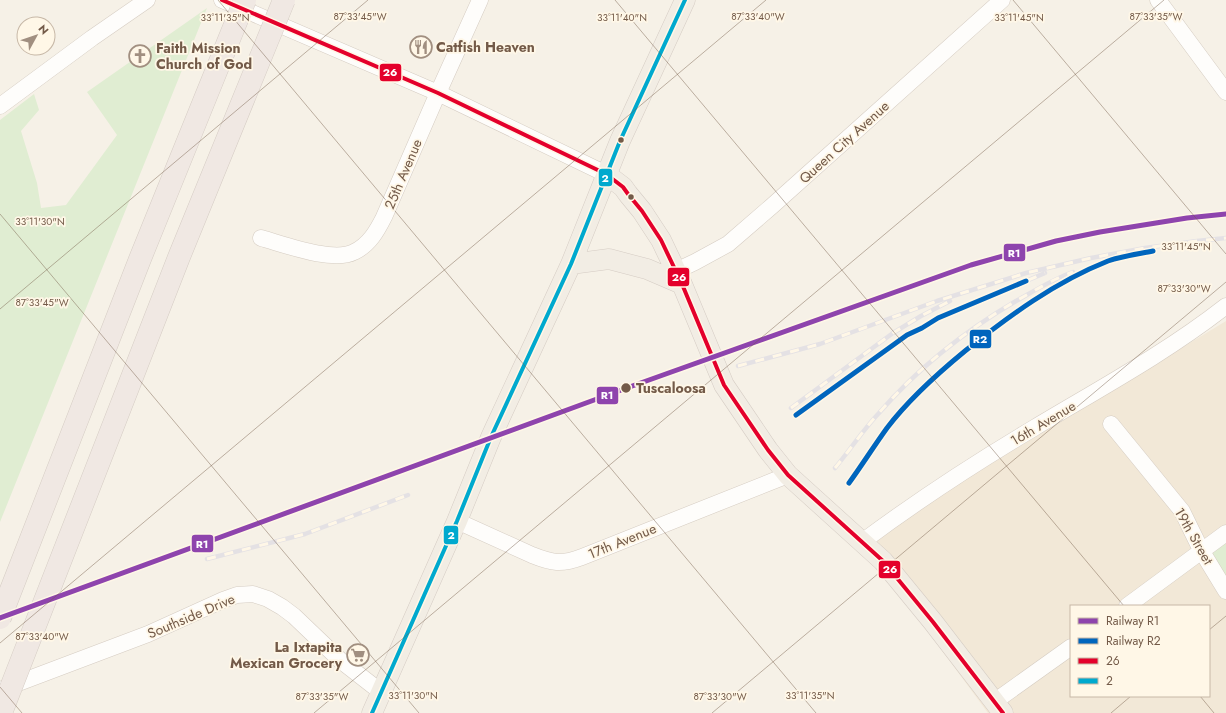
<svg xmlns="http://www.w3.org/2000/svg" width="1226" height="713" viewBox="0 0 1226 713" font-family="Jost,sans-serif">
<style>
.residential{fill:#f2e8d7;fill-rule:evenodd}
.green{fill:#e0edd2}
.lines{fill:none;stroke-linecap:round;stroke-linejoin:round}
.minor-casing{stroke:#d5ccc2;stroke-width:17}
.major-casing{stroke:#d5ccc4;stroke-width:21}
.minor{stroke:#fefdfb;stroke-width:16}
.major{stroke:#f2ede4;stroke-width:20}
.rail-casing{stroke:#e4e1e4;stroke-width:4.5}
.rail{stroke:#fff7e7;stroke-width:3;stroke-dasharray:9;stroke-linecap:butt}
.highway-bridge-casing{stroke:#d5ccc4;stroke-width:23;stroke-linecap:butt}
.highway-bridge{stroke:#f0e8e3;stroke-width:22}
.bus-1-casing{stroke:#fff7e7;stroke-width:7}
.bus-2-casing{stroke:#fff7e7;stroke-width:7}
.bus-1{stroke:#e4002b;stroke-width:4}
.bus-2{stroke:#00a9ce;stroke-width:4}
.rail-1-casing{stroke:#fff7e7;stroke-width:8}
.rail-2-casing{stroke:#fff7e7;stroke-width:8}
.rail-1{stroke:#8e44ad;stroke-width:5}
.rail-2{stroke:#0065bd;stroke-width:5}
.ticks{fill:none;stroke:#735a48;stroke-width:1;stroke-opacity:0.45}
.bus-dot{fill:#735a48;stroke:#fff7e7;stroke-width:1.5}
.labels{text-anchor:middle;stroke-width:3.5;stroke-linejoin:round;paint-order:stroke}
.poi-label{font-size:14px;font-weight:bold;fill:#735a48;stroke:#fff7e7;text-anchor:start}
.street-label{font-size:14px;fill:#735a48;stroke:#fff7e7}
.stop-label{font-size:14px;font-weight:bold;fill:#735a48;stroke:#fff7e7;text-anchor:start}
.ticks-label{font-size:10px;text-anchor:middle;fill:#735a48;stroke:#fff7e7;stroke-width:3.5;stroke-linejoin:round;paint-order:stroke}
.line-badge{stroke:#fff7e7;stroke-width:1.5}
.badge-label{font-size:11px;text-anchor:middle;font-weight:bold;fill:#fff}
</style>
<rect width="100%" height="100%" fill="#f6f1e7"/>
<!-- residential -->
<path class="residential" d="M1226,321V713H988L862,542ZM1071,606H1209V696H1071Z"/>
<!-- green -->
<path class="green" d="M207,8L0,522V120L34,94L39,110L21,131L37,183L41,208L66,205L117,135L87,92Z
M1226,533V591L1201,550Z"/>
<g class="lines">
<!-- minor casing -->
<g class="minor-casing">
<path id="minor" d="M222,0L438,93L606,174
M1158,0L1226,92
M0,106L92,38L147,0
M261,238C283,244 333,263 354,252C369,245 377,231 384,217L438,93L480,0
M676,271L695,262L728,244L772,206L1002,0
M1111,424L1182,511L1201,550L1226,591
M457,521L532,555C552,563 561,565 582,557L788,475
M862,542C917,501 975,463 1034,428C1099,389 1166,353 1226,306
M1127,606L1226,533
M5,688L148,634L223,600L237,595L253,594L268,599L282,607L294,616L340,660L381,692
M994,702L1071,647"/>
</g>
<!-- major casing -->
<g class="major-casing">
<path id="major" d="M606,174L623,187L628,194L642,211L661,240L682,284L724,385L768,450L788,475L883,561L933,622L1003,713
M571,264L609,259L647,269L682,284
M372,713L457,521L491,437L571,264L620,141L685,0"/>
</g>
<!-- minor -->
<use href="#minor" class="minor"/>
<!-- major -->
<use href="#major" class="major"/>
<!-- rail casing -->
<g class="rail-casing">
<path id="rail" d="M738,366L820,344L937,301L1026,273L1091,258L1145,248L1197,241L1226,238
M791,408L893,333L921,316L950,301
M796,415L907,335L922,328L938,318L1045,273
M835,468C850,450 863,430 879,413C918,368 965,331 1016,301C1034,291 1053,279 1073,272
M849,483C868,455 886,427 909,402C927,383 947,366 968,349C1004,320 1042,292 1085,272C1097,267 1108,261 1122,258
M207,559L305,534L408,495"/>
</g>
<!-- rail -->
<use href="#rail" class="rail"/>
<!-- highway-bridge casing -->
<g class="highway-bridge-casing">
<path id="highway-bridge" d="M0,618L140,259L245,0
M1,713L179,257L284,0"/>
</g>
<!-- highway-bridge -->
<use href="#highway-bridge" class="highway-bridge"/>
<!-- bus-1 casing -->
<g class="bus-1-casing">
<path id="bus-1" d="M222,0L438,93L606,174L623,187L628,194L642,211L661,240L682,284L724,385L768,450L788,475L883,561L933,622L1003,713"/>
</g>
<!-- bus-2 casing -->
<g class="bus-2-casing">
<path id="bus-2" d="M372,713L457,521L491,437L571,264L620,141L685,0"/>
</g>
<!-- bus-1 -->
<use href="#bus-1" class="bus-1"/>
<!-- bus-2 -->
<use href="#bus-2" class="bus-2"/>
<!-- rail-1 casing -->
<g class="rail-1-casing">
<path id="rail-1" d="M0,618L635,385L971,265L1056,241L1100,232L1187,218L1226,214"/>
</g>
<!-- rail-2 casing -->
<g class="rail-2-casing">
<path id="rail-2" d="M796,415L907,335L922,328L938,318L1026,281
M849,483C862,465 874,446 887,428C909,399 937,374 965,351C1009,316 1055,282 1108,261C1122,256 1138,254 1153,251"/>
</g>
<!-- rail-1 -->
<use href="#rail-1" class="rail-1"/>
<!-- rail-2 -->
<use href="#rail-2" class="rail-2"/>
</g>
<!-- ticks -->
<path class="ticks" d="M218,0L816,713M615,0L1124,606M1013,0L1226,254M0,214L419,713M0,309L368,0M1209,630L1226,616M0,643L766,0M0,687L22,713M1200,696L1214,713M314,713L1164,0M712,713L1226,282M1111,713L1131,696"/>
<!-- icons -->
<defs>
<g id="restaurant-ring" transform="scale(1.15)"><circle r="9.5" fill="#fff7e7" stroke="#a18f80" stroke-width="1.5"/><path d="M-5-6h1v4h1v-4h1v4h1v-4h1v5L-1.5 .5V6h-2V.5L-5-1ZM5-6V6H3V1.5H1.5Q1.5-4 5-6Z" fill="#a18f80"/></g>
<g id="church-ring" transform="scale(1.15)"><circle r="9.5" fill="#fff7e7" stroke="#a18f80" stroke-width="1.5"/><path d="M-1.2-6h2.4v3.5h3.3v2.4h-3.3V6h-2.4V-.1h-3.3v-2.4h3.3Z" fill="#a18f80"/></g>
<g id="supermarket-ring" transform="scale(1.15)"><circle r="9.5" fill="#fff7e7" stroke="#a18f80" stroke-width="1.5"/><path d="M-6-5.5h2.5l.6 2H6L4.5 2H-2.5L-4.4-4H-6ZM-1.5 3.2a1.3 1.3 0 1 0 .1 0ZM3 3.2a1.3 1.3 0 1 0 .1 0Z" fill="#a18f80"/></g>
</defs>
<g fill-rule="evenodd">
<use href="#restaurant-ring" x="421" y="47"/>
<use href="#church-ring" x="140" y="56"/>
<use href="#supermarket-ring" x="358" y="655"/>
</g>
<!-- markers -->
<g class="bus-dot">
<circle cx="621" cy="140" r="3.5"/>
<circle cx="631" cy="197" r="3.5"/>
<circle cx="626" cy="388" r="5.5"/>
</g>
<g class="labels">
<!-- poi labels -->
<g class="poi-label">
<text x="436" y="52">Catfish Heaven</text>
<text x="156" y="53">Faith Mission<tspan x="156" dy="16">Church of God</tspan></text>
<text x="342" y="652" text-anchor="end">La Ixtapita<tspan x="342" dy="16">Mexican Grocery</tspan></text>
</g>
<!-- street labels -->
<g class="street-label">
<text transform="translate(844 142) rotate(-42)" y="5">Queen City Avenue</text>
<text transform="translate(403 174) rotate(-67)" y="5">25th Avenue</text>
<text transform="translate(1043 423) rotate(-31)" y="5">16th Avenue</text>
<text transform="translate(1194 536) rotate(60)" y="5">19th Street</text>
<text transform="translate(622 541) rotate(-22)" y="5">17th Avenue</text>
<text transform="translate(191 616) rotate(-23)" y="5">Southside Drive</text>
</g>
<!-- stop labels -->
<g class="stop-label">
<text x="636" y="393">Tuscaloosa</text>
</g>
</g>
<g class="ticks-label">
<text x="758" y="20">87°33'40"W</text>
<text x="1156" y="20">87°33'35"W</text>
<text x="360" y="20">87°33'45"W</text>
<text x="225" y="21">33°11'35"N</text>
<text x="622" y="21">33°11'40"N</text>
<text x="1019" y="21">33°11'45"N</text>
<text x="40" y="225">33°11'30"N</text>
<text x="1186" y="250">33°11'45"N</text>
<text x="1184" y="292">87°33'30"W</text>
<text x="42" y="306">87°33'45"W</text>
<text x="42" y="640">87°33'40"W</text>
<text x="413" y="699">33°11'30"N</text>
<text x="810" y="699">33°11'35"N</text>
<text x="322" y="700">87°33'35"W</text>
<text x="720" y="700">87°33'30"W</text>
</g>
<g class="line-badge">
<rect x="379" y="63" width="23" height="19" rx="4" fill="#e4002b"/>
<rect x="598" y="168" width="15" height="19" rx="4" fill="#00a9ce"/>
<rect x="1003" y="243" width="23" height="19" rx="4" fill="#8e44ad"/>
<rect x="667" y="267" width="23" height="20" rx="4" fill="#e4002b"/>
<rect x="969" y="329" width="23" height="20" rx="4" fill="#0065bd"/>
<rect x="596" y="386" width="23" height="19" rx="4" fill="#8e44ad"/>
<rect x="443" y="525" width="16" height="20" rx="4" fill="#00a9ce"/>
<rect x="191" y="534" width="23" height="19" rx="4" fill="#8e44ad"/>
<rect x="878" y="560" width="23" height="19" rx="4" fill="#e4002b"/>
</g>
<g class="badge-label">
<text x="390" y="76">26</text>
<text x="605" y="182">2</text>
<text x="1014" y="257">R1</text>
<text x="679" y="281">26</text>
<text x="980" y="343">R2</text>
<text x="607" y="399">R1</text>
<text x="451" y="539">2</text>
<text x="202" y="548">R1</text>
<text x="890" y="573">26</text>
</g>
<!-- legend -->
<rect x="1070" y="605" width="140" height="92" fill="#fff7e7" stroke="#c7b8a7"/>
<rect x="1078" y="618" width="20" height="6" fill="#8e44ad" stroke="#c7b8a7"/>
<text x="1106" y="625" font-size="12" fill="#735a48">Railway R1</text>
<rect x="1078" y="638" width="20" height="6" fill="#0065bd" stroke="#c7b8a7"/>
<text x="1106" y="645" font-size="12" fill="#735a48">Railway R2</text>
<rect x="1078" y="658" width="20" height="6" fill="#e4002b" stroke="#c7b8a7"/>
<text x="1106" y="665" font-size="12" fill="#735a48">26</text>
<rect x="1078" y="678" width="20" height="6" fill="#00a9ce" stroke="#c7b8a7"/>
<text x="1106" y="685" font-size="12" fill="#735a48">2</text>
<!-- north arrow -->
<g transform="translate(36 36) rotate(50)"><circle r="19" fill="#fff7e7" stroke="#c7b8a7"/>
<path d="M0-3L7 15L0 10L-7 15Z" fill="#a18f80"/>
<text y="-6" font-size="11" font-weight="bold" text-anchor="middle" fill="#735a48">N</text>
</g>
</svg>
